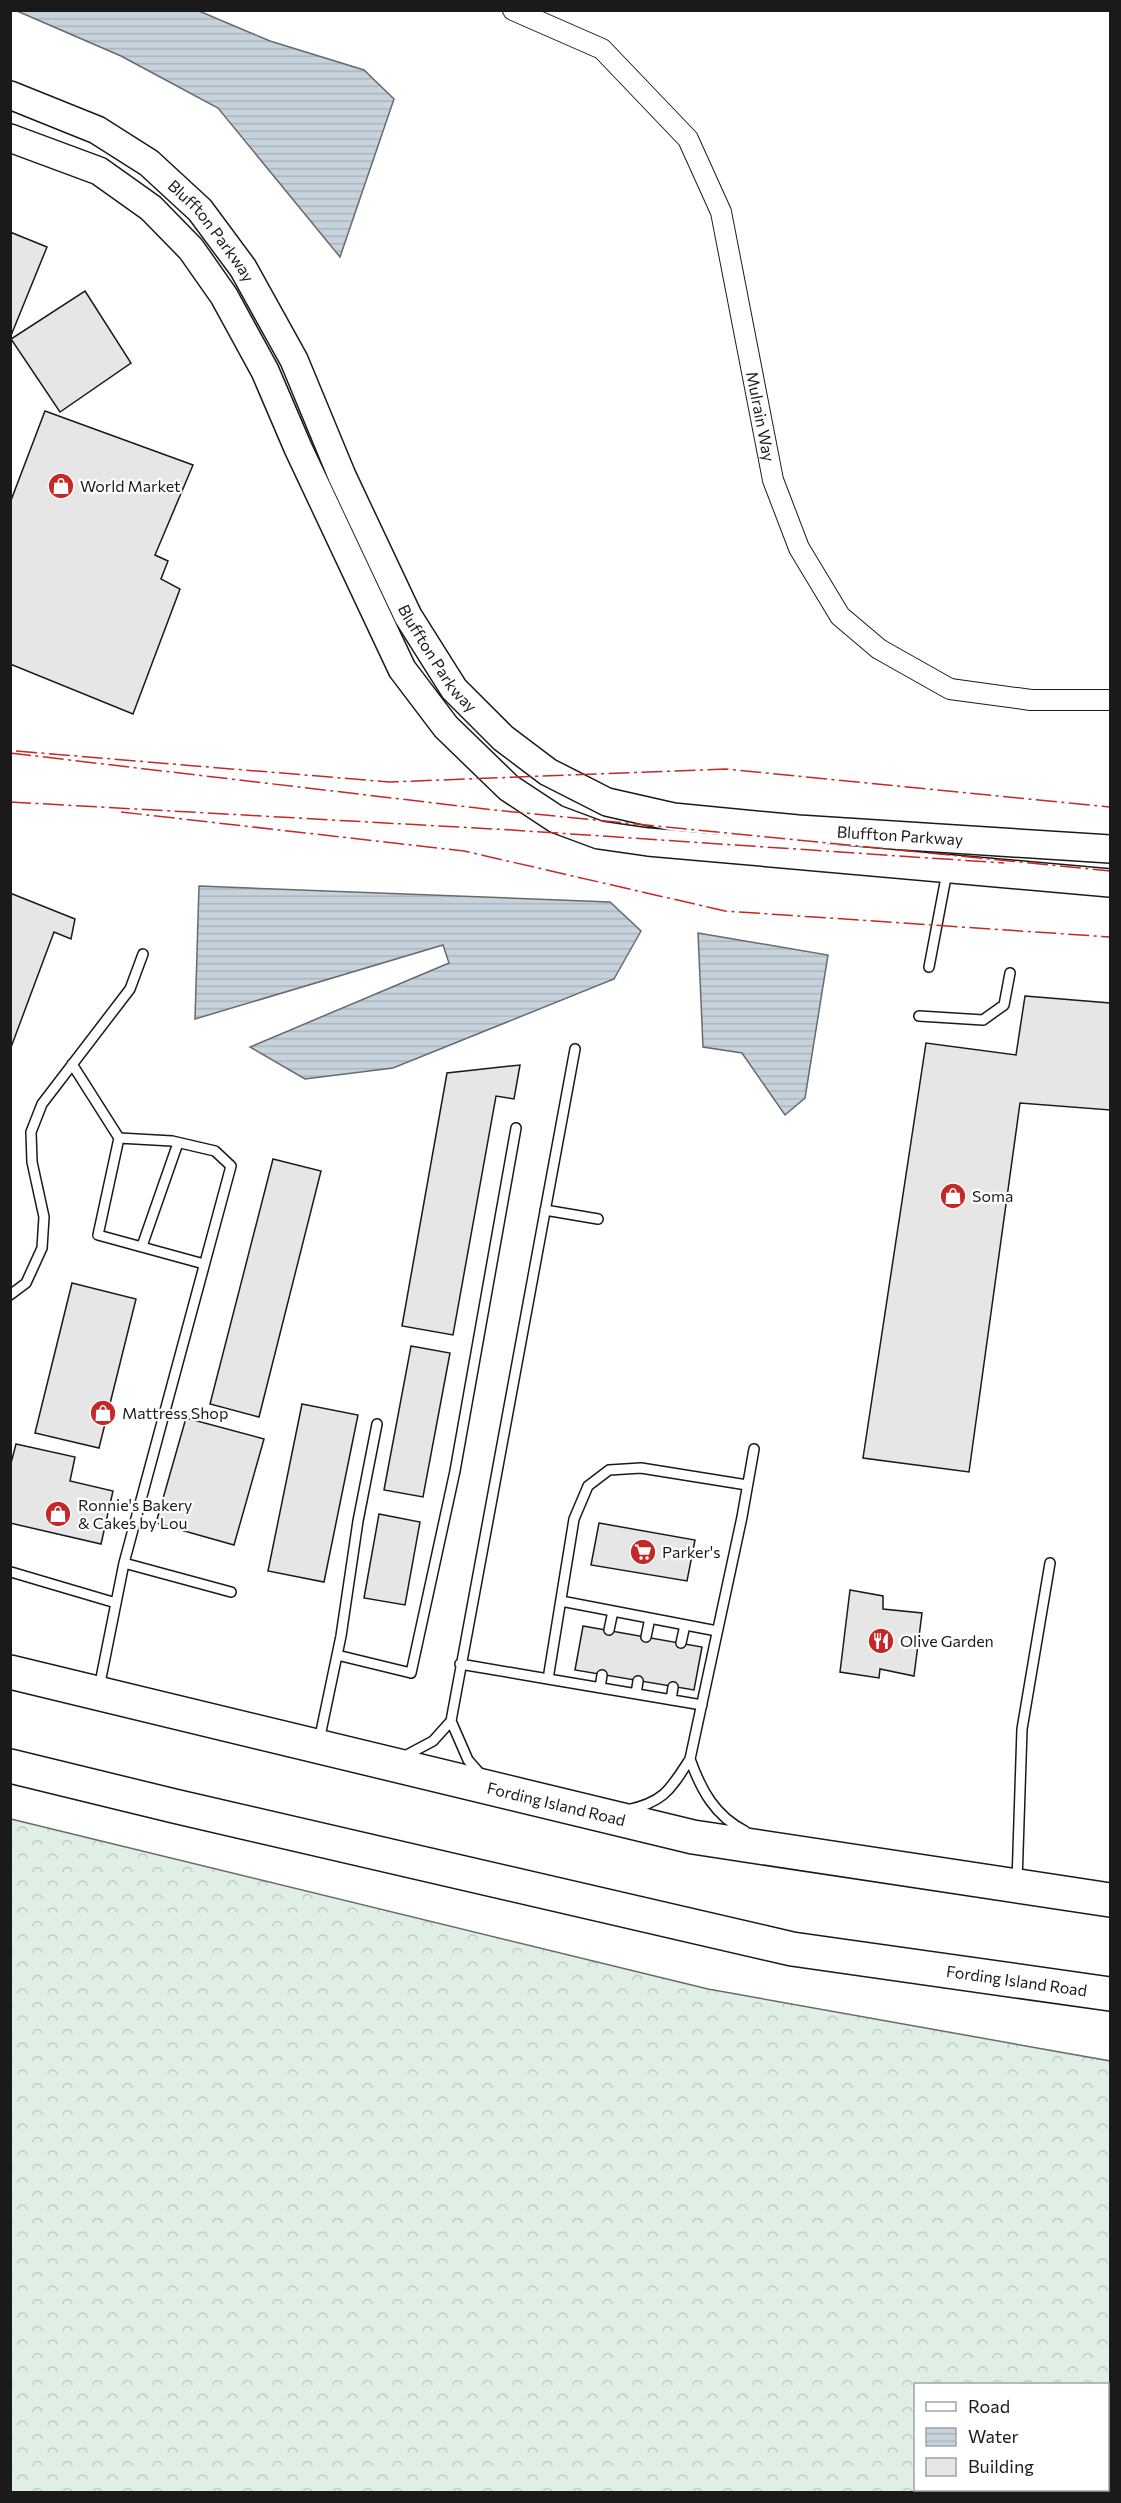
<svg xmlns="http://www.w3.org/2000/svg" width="1121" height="2503" viewBox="0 0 1121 2503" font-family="Commissioner,sans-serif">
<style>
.forest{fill:url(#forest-crowns);stroke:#6a6a6a;stroke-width:1.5;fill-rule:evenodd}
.water{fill:url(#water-rules);stroke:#6a6a6a;stroke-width:1.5}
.building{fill:#e6e6e6;stroke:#1a1a1a;stroke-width:1.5}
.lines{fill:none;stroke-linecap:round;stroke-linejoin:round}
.lane-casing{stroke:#1a1a1a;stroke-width:12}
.street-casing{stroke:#1a1a1a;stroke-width:22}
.secondary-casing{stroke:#1a1a1a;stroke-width:30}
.highway-casing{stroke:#1a1a1a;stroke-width:36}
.lane{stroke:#fff;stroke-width:9}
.street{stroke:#fff;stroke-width:20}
.secondary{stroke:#fff;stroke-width:27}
.highway{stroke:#fff;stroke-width:33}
.power{stroke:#c62828;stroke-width:1.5;stroke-dasharray:21 4.5 3 4.5;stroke-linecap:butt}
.labels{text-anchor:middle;stroke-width:4.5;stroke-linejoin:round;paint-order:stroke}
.street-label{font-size:16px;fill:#1a1a1a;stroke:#fff}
.poi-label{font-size:16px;fill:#1a1a1a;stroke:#fff;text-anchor:start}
</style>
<defs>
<pattern id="forest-crowns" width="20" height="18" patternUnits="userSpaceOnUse" patternTransform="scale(1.5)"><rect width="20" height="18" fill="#e0efe3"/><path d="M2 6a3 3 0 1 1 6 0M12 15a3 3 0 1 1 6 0" fill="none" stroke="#c0ccc2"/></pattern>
<pattern id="water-rules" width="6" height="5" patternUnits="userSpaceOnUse" patternTransform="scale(1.5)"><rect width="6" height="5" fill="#c6d2dc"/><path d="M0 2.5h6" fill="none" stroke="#aab4bc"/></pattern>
</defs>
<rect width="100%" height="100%" fill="#fff"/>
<!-- forest -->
<path class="forest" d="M11,1819L708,1989L1110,2061V2492H11ZM916,2384H1108V2490H916Z"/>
<!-- water -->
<path class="water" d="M17,11H199L270,41L364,70L394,99L340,257L218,108L121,56Z
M199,886L610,902L641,931L614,979L393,1068L305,1079L250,1047L449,963L443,945L195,1019Z
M698,933L828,955L805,1098L785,1115L742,1053L703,1047Z"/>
<!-- building -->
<path class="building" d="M10,232L47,247L10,338Z
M85,291L131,363L60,412L11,339Z
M45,411L193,465L155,555L168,561L161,579L180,589L133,714L10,664V503Z
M10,893L75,919L71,939L54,932L10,1050Z
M1025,996L1110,1003V1110L1020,1103L969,1472L863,1458L926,1043L1016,1055Z
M520,1065L514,1099L496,1096L453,1335L402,1326L447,1073Z
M273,1159L321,1171L259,1417L210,1404Z
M72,1283L136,1299L99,1448L35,1433Z
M411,1346L450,1353L423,1497L384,1490Z
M302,1404L358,1415L324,1582L268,1571Z
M186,1418L264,1439L234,1545L156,1523Z
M16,1444L75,1457L70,1481L113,1491L101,1544L10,1523V1467Z
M379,1514L420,1522L405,1605L364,1598Z
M599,1523L695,1540L687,1581L591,1565Z
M850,1590L883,1596V1609L922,1613L914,1676L880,1669L879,1678L840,1672Z
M583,1626L702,1647L694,1690L575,1670Z"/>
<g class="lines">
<!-- lane casing -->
<g class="lane-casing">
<path id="lane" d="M929,967L947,872
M919,1016L983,1020L1004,1005L1010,973
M72,1064L119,1138
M545,1210L598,1219
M142,1246L178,1143
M10,1295L26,1283L42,1248L44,1217L32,1162L31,1132L42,1104L130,989L143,954
M124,1563L231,1592
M11,1572L116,1603
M561,1601L717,1631
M609,1630L613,1611
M646,1637L650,1618
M681,1643L685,1625
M337,1655L411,1673L455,1471L516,1128
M460,1664L548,1679
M99,1688L124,1563L231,1166L215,1151L172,1141L119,1138L98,1235L204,1264
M600,1688L602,1675
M636,1694L638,1681
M671,1700L673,1687
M702,1705L548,1679L574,1519L588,1486L609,1470L641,1468L747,1485
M451,1721L575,1049
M319,1741L341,1636L358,1521L377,1424
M403,1757L433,1741L451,1721L468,1760L482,1776
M690,1759C701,1790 715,1816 745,1831
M627,1810C664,1802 670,1790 690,1759L742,1517L754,1449
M1017,1882L1022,1729L1050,1563"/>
</g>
<!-- street casing -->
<g class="street-casing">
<g id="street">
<path id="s1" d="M513,10L602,49L688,139L721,212L773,480L799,548L840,616L879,649L950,689L1031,700H1110"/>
</g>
</g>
<!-- secondary casing -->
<g class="secondary-casing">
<g id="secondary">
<path id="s2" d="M10,95L97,130L149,163L200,210L243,268L294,360L342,476L408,616L454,689L503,738L548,772L607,802L673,817L798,829L1110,849"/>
<path d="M10,138L99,171L151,208L191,249L224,296L265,371L298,448L402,669L446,727L509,788L556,819L599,835L648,842L1110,883"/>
</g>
</g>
<!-- highway casing -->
<g class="highway-casing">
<g id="highway">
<path id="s3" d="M10,1672L693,1837L1110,1900"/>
<path id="s4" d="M10,1766L174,1806L792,1949L1110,1994"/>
</g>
</g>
<!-- lane -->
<use href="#lane" class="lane"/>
<!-- street -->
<use href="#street" class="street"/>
<!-- secondary -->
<use href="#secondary" class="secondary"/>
<!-- highway -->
<use href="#highway" class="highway"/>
<!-- power -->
<path class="power" d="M16,751L389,782L726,769L1110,807
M10,753L494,810L1110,871
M10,802L512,830L1004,863
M121,812L464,851L725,911L1110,937"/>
</g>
<!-- icons -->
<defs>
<g id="shop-disc" transform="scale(1.35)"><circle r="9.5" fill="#c62828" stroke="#fff"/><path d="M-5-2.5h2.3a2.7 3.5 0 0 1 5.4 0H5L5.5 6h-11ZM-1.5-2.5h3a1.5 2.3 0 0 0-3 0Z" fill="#fff"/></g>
<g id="supermarket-disc" transform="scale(1.35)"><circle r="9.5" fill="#c62828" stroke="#fff"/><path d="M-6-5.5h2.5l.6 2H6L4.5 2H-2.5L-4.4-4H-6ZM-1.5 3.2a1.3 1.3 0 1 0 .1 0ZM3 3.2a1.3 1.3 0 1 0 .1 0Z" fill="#fff"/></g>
<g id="restaurant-disc" transform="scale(1.35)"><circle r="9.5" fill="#c62828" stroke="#fff"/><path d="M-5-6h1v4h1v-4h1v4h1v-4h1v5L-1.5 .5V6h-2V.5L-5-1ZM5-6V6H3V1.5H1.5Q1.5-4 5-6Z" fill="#fff"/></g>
</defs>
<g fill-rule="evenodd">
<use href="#shop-disc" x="61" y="486"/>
<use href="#shop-disc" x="953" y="1196"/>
<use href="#shop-disc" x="103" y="1413"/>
<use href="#shop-disc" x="58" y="1514"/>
<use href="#supermarket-disc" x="643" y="1552"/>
<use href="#restaurant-disc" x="881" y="1641"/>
</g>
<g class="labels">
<!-- street labels -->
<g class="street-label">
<text dy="6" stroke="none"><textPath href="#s2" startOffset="248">Bluffton Parkway</textPath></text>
<text dy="6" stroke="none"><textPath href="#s1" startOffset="510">Mulrain Way</textPath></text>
<text dy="6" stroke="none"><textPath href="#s2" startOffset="734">Bluffton Parkway</textPath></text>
<text dy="6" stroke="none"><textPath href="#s2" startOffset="1256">Bluffton Parkway</textPath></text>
<text dy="6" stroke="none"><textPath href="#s3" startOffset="562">Fording Island Road</textPath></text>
<text dy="6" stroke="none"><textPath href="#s4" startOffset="1030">Fording Island Road</textPath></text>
</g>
<!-- poi labels -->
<g class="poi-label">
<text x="80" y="492">World Market</text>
<text x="972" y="1202">Soma</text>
<text x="122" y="1419">Mattress Shop</text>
<text x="78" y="1511">Ronnie's Bakery<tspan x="78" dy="18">&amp; Cakes by Lou</tspan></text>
<text x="662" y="1558">Parker's</text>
<text x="900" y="1647">Olive Garden</text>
</g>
</g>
<!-- border -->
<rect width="1121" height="2503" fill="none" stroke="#1a1a1a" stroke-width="24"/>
<!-- legend -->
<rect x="914" y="2383" width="195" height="108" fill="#ffffff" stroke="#a3a3a3" stroke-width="1.5"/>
<rect x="926" y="2402" width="30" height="9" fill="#ffffff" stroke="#a3a3a3" stroke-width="1.5"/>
<text x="968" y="2413" font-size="18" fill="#1a1a1a">Road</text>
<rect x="926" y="2428" width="30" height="18" fill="url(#water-rules)" stroke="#a3a3a3" stroke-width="1.5"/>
<text x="968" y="2443" font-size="18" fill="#1a1a1a">Water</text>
<rect x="926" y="2458" width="30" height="18" fill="#e6e6e6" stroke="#a3a3a3" stroke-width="1.5"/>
<text x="968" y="2473" font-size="18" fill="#1a1a1a">Building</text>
</svg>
